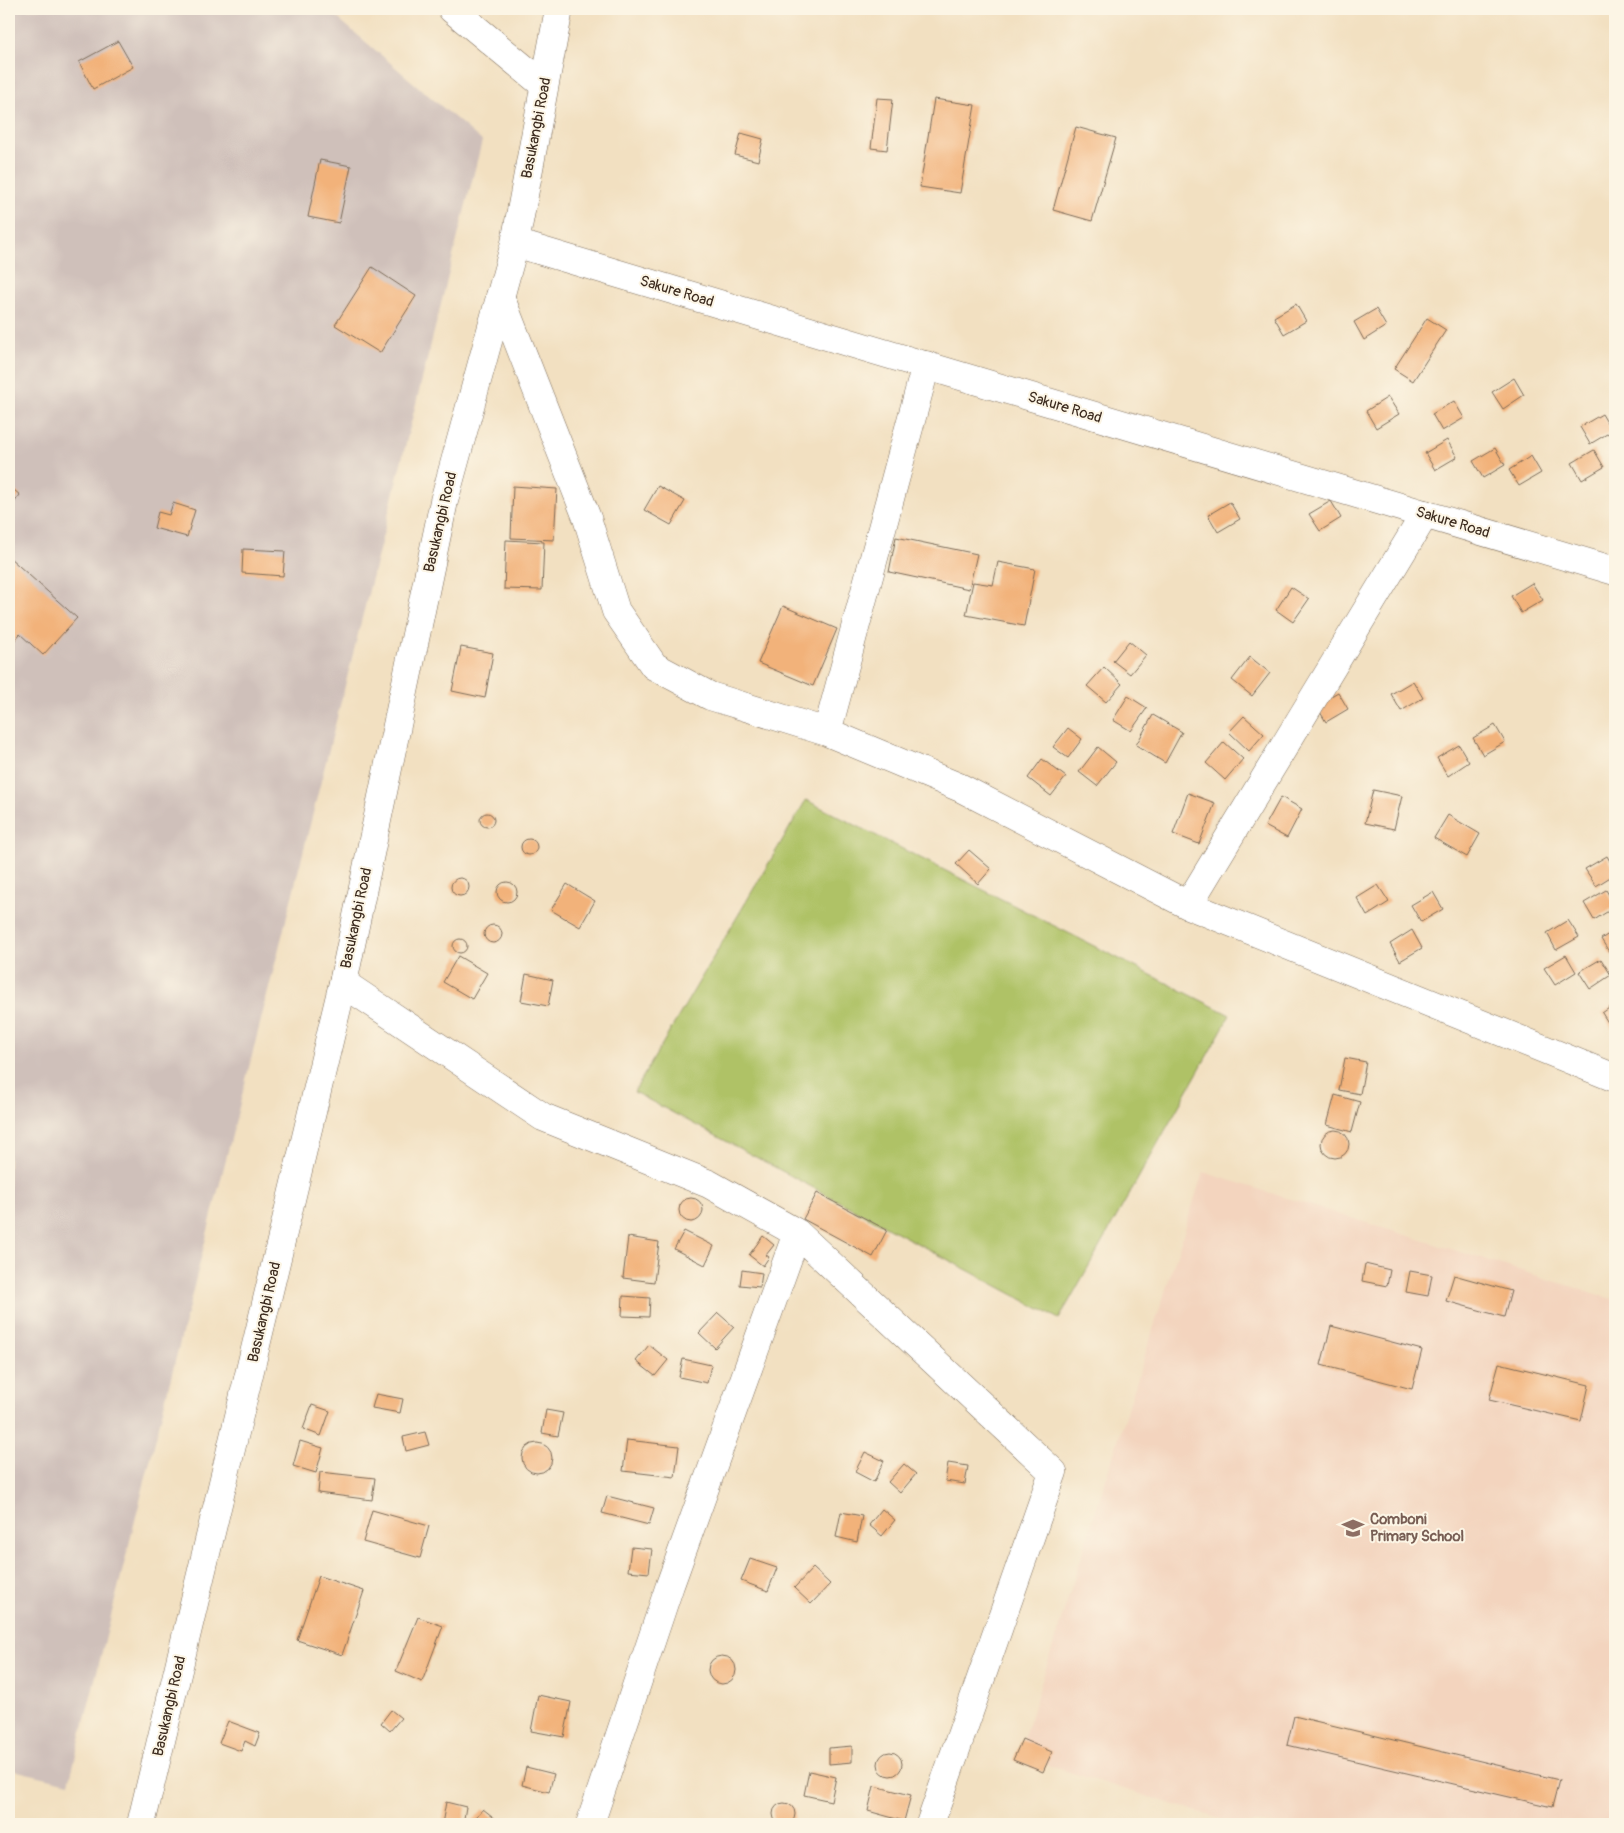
<svg xmlns="http://www.w3.org/2000/svg" width="1624" height="1833" viewBox="0 0 1624 1833" font-family="Pangolin,sans-serif">
<style>
.built{fill:#f3d4be}
.industrial{fill:#cfc0ba}
.green{fill:#afc266;stroke:#757642}
.building{fill:#f2b27a}
.lines{fill:none;stroke-linecap:round;stroke-linejoin:round}
.minor-casing{stroke:#7b6a57;stroke-width:29}
.tertiary-casing{stroke:#7b6a57;stroke-width:29}
.minor{stroke:#fff;stroke-width:28}
.tertiary{stroke:#fff;stroke-width:28}
.labels{text-anchor:middle;stroke-width:4;stroke-linejoin:round;paint-order:stroke}
.street-label{font-size:15px;fill:#3b2a1e;stroke:#fcf5e5}
.education-label{font-size:15px;font-weight:bold;fill:#785e54;stroke:#fcf5e5;text-anchor:start}
</style>
<rect width="100%" height="100%" fill="#fcf5e5"/>
<filter id="ink" filterUnits="userSpaceOnUse"><feTurbulence type="fractalNoise" baseFrequency=".02" numOctaves="2"/><feDisplacementMap in="SourceGraphic" scale="10" xChannelSelector="R" yChannelSelector="G"/><feConvolveMatrix kernelMatrix="1 2 1 2 8 2 1 2 1" color-interpolation-filters="sRGB"/></filter>
<filter id="wash" filterUnits="userSpaceOnUse"><feTurbulence type="fractalNoise" baseFrequency=".0096" numOctaves="4" result="noise"/><feDisplacementMap in="SourceGraphic" scale="20" xChannelSelector="R" yChannelSelector="G"/><feGaussianBlur stdDeviation="1.12" result="paint"/><feColorMatrix in="noise" values="0 0 0 0 0 0 0 0 0 0 0 0 0 0 0 0 0 1.4 0 .05"/><feComposite in="paint" operator="in"/></filter>
<g filter="url(#wash)">
<rect width="100%" height="100%" fill="#f2e0c1"/>
<!-- built -->
<path class="built" d="M1203,1172L1615,1300V1824H1236L1018,1756Z"/>
<!-- industrial -->
<path class="industrial" d="M9,9H327L482,141L69,1783L9,1769Z"/>
<!-- green -->
<path class="green" d="M806,800L1230,1015L1059,1319L634,1092Z"/>
<g id="blocks">
<!-- building -->
<path class="building" d="M118,41L133,67L93,89L79,62Z
M877,98L893,99L887,150L871,148Z
M934,99L975,105L960,193L920,187Z
M1076,127L1116,138L1092,221L1053,210Z
M741,133L763,139L758,161L735,155Z
M320,160L351,166L339,223L308,217Z
M372,267L416,296L380,353L335,325Z
M1296,304L1306,321L1284,334L1274,317Z
M1376,309L1386,326L1364,340L1354,322Z
M1427,318L1446,330L1413,381L1394,369Z
M1514,378L1524,395L1503,409L1492,392Z
M1388,397L1399,414L1376,428L1366,411Z
M1454,401L1464,418L1442,431L1432,414Z
M1602,414L1612,431L1590,444L1580,427Z
M1447,440L1457,457L1435,470L1425,453Z
M1495,448L1505,465L1483,478L1473,461Z
M1594,450L1604,467L1582,480L1572,463Z
M1531,456L1541,473L1519,486L1509,470Z
M9,486L20,495L9,509Z
M513,486L557,489L554,540L511,538Z
M658,486L685,501L671,525L644,510Z
M1331,501L1341,518L1320,531L1309,514Z
M1230,502L1240,519L1218,532L1208,515Z
M173,503L195,510L187,537L154,528L158,512L169,515Z
M896,537L977,554L969,589L889,572Z
M506,540L544,542L542,590L504,589Z
M243,549L285,551L283,576L242,573Z
M9,557L77,618L43,655L20,634L9,647Z
M998,562L1035,569L1024,626L966,615L973,582L993,585Z
M1532,583L1543,600L1521,613L1511,596Z
M1291,587L1309,599L1293,622L1276,610Z
M783,606L837,629L813,686L758,663Z
M1129,641L1146,655L1130,674L1113,661Z
M461,647L493,653L485,698L452,691Z
M1250,657L1270,673L1252,696L1232,680Z
M1104,667L1122,684L1106,702L1087,686Z
M1413,681L1423,698L1401,711L1391,694Z
M1338,692L1348,709L1326,722L1316,705Z
M1128,696L1147,708L1131,731L1113,720Z
M1153,715L1182,732L1165,763L1136,745Z
M1244,716L1264,734L1249,751L1229,732Z
M1495,725L1505,742L1483,755L1473,738Z
M1068,728L1082,739L1068,758L1053,747Z
M1224,742L1243,759L1225,780L1206,763Z
M1459,745L1469,762L1448,776L1437,758Z
M1098,747L1116,762L1097,786L1079,772Z
M1042,759L1066,777L1051,796L1028,778Z
M1373,790L1402,796L1394,829L1365,823Z
M1188,793L1215,803L1199,844L1173,834Z
M1281,797L1302,809L1287,838L1265,826Z
M480 820a7 7 0 1 1 14 0a7 7 0 1 1-14 0Z
M1448,815L1480,834L1467,857L1434,838Z
M521 847a8 8 0 1 1 16 0a8 8 0 1 1-16 0Z
M969,850L991,869L978,884L956,864Z
M1607,856L1615,870V874L1596,886L1585,869Z
M451 887a9 9 0 1 1 18 0a9 9 0 1 1-18 0Z
M497 892a10 10 0 1 1 20 0a10 10 0 1 1-20 0Z
M567,884L595,901L580,927L551,910Z
M1378,885L1389,902L1367,916L1357,898Z
M1606,890L1615,905V907L1594,920L1584,903Z
M1433,892L1443,909L1421,922L1411,905Z
M1568,920L1579,937L1556,950L1547,933Z
M484 934a9 9 0 1 1 18 0a9 9 0 1 1-18 0Z
M1412,930L1422,948L1400,961L1390,944Z
M1615,930V953L1611,955L1601,939Z
M453 946a7 7 0 1 1 14 0a7 7 0 1 1-14 0Z
M1566,955L1576,972L1555,985L1544,968Z
M458,956L487,973L472,999L443,982Z
M1601,959L1611,975L1590,989L1579,972Z
M526,974L553,980L548,1006L521,1001Z
M1615,1004V1027L1612,1029L1602,1013Z
M1345,1058L1366,1062L1360,1094L1339,1090Z
M1335,1095L1360,1102L1352,1132L1327,1125Z
M1321 1144a14 14 0 1 1 28 0a14 14 0 1 1-28 0Z
M817,1193L887,1230L873,1257L803,1219Z
M679 1210a12 12 0 1 1 24 0a12 12 0 1 1-24 0Z
M684,1231L714,1246L705,1265L674,1249Z
M763,1236L774,1245L766,1255L769,1257L763,1266L749,1255Z
M628,1237L659,1242L654,1282L623,1278Z
M1365,1264L1390,1270L1387,1286L1362,1281Z
M742,1270L762,1273L760,1287L740,1285Z
M1410,1271L1432,1275L1428,1296L1406,1292Z
M1454,1275L1511,1291L1504,1317L1446,1301Z
M623,1296L650,1298L649,1317L622,1316Z
M718,1313L734,1327L715,1348L699,1333Z
M1331,1326L1422,1350L1412,1389L1321,1365Z
M649,1345L668,1360L655,1376L636,1361Z
M683,1359L711,1365L707,1383L679,1377Z
M1499,1363L1589,1385L1581,1421L1489,1400Z
M376,1394L403,1399L400,1413L372,1408Z
M312,1405L330,1411L321,1436L303,1429Z
M546,1410L563,1413L558,1436L542,1433Z
M425,1432L429,1445L406,1451L403,1437Z
M627,1440L679,1446L675,1477L623,1471Z
M300,1441L323,1448L316,1473L293,1466Z
M522 1458a15 15 0 1 1 30 0a15 15 0 1 1-30 0Z
M865,1452L884,1461L874,1482L855,1472Z
M948,1463L968,1466L965,1484L945,1481Z
M904,1464L916,1474L900,1493L888,1482Z
M320,1472L375,1478L372,1500L318,1493Z
M607,1496L654,1508L649,1525L602,1513Z
M882,1509L895,1520L882,1536L869,1525Z
M372,1510L429,1526L420,1558L363,1542Z
M841,1512L862,1516L857,1542L836,1537Z
M631,1547L652,1549L649,1573L628,1571Z
M750,1559L777,1568L768,1591L741,1581Z
M813,1568L830,1584L811,1604L794,1588Z
M319,1576L364,1591L342,1655L297,1640Z
M418,1617L443,1626L422,1682L396,1671Z
M708 1670a14 14 0 1 1 28 0a14 14 0 1 1-28 0Z
M538,1695L571,1702L564,1737L531,1731Z
M391,1710L401,1718L390,1731L381,1723Z
M1294,1716L1559,1780L1552,1807L1287,1745Z
M228,1721L260,1733L255,1746L245,1741L241,1751L219,1743Z
M1022,1739L1052,1752L1043,1772L1013,1760Z
M852,1746V1762L829,1764V1748Z
M878 1764a12 12 0 1 1 24 0a12 12 0 1 1-24 0Z
M526,1767L554,1774L549,1792L522,1785Z
M809,1771L836,1777L831,1801L804,1795Z
M874,1786L911,1795L904,1821L868,1811Z
M446,1802L466,1807L463,1824H442Z
M773 1814a11 11 0 1 1 22 0a11 11 0 1 1-22 0Z
M483,1809L502,1824H470Z"/>
</g>
</g>
<g filter="url(#ink)">
<use href="#blocks" fill-opacity="0" stroke="#7b6a57" stroke-width="1"/>
<g class="lines">
<!-- minor casing -->
<g class="minor-casing">
<path id="minor" d="M452,9L544,85
M500,296L587,518L616,611L654,666L710,696L827,732L961,788L1188,905L1615,1078
M827,732L926,365
M1188,905L1425,514
M343,983L543,1117L709,1184L797,1233L1053,1472L930,1824
M590,1824L670,1585L797,1233"/>
</g>
<!-- tertiary casing -->
<g class="tertiary-casing">
<path id="tertiary" d="M515,243L1615,571
M141,1824L343,983L444,501L515,243L559,9"/>
</g>
<!-- minor -->
<use href="#minor" class="minor"/>
<!-- tertiary -->
<use href="#tertiary" class="tertiary"/>
</g>
</g>
<!-- icons -->
<defs>
<g id="school-bare" transform="scale(1.725)"><path d="M0-5L7-2L0 1L-7-2ZM-4 1L0 2.5L4 1V4Q0 6-4 4Z" fill="#8d6e63" stroke="#fcf5e5" stroke-width="2.5" paint-order="stroke"/></g>
</defs>
<g fill-rule="evenodd">
<use href="#school-bare" x="1353" y="1528"/>
</g>
<g class="labels">
<!-- street labels -->
<g class="street-label">
<text transform="translate(536 128) rotate(-79)" y="5">Basukangbi Road</text>
<text transform="translate(677 291) rotate(17)" y="5">Sakure Road</text>
<text transform="translate(1065 407) rotate(17)" y="5">Sakure Road</text>
<text transform="translate(440 522) rotate(-77)" y="5">Basukangbi Road</text>
<text transform="translate(1453 522) rotate(17)" y="5">Sakure Road</text>
<text transform="translate(356 918) rotate(-78)" y="5">Basukangbi Road</text>
<text transform="translate(264 1312) rotate(-77)" y="5">Basukangbi Road</text>
<text transform="translate(169 1706) rotate(-77)" y="5">Basukangbi Road</text>
</g>
<!-- education labels -->
<g class="education-label">
<text x="1370" y="1524">Comboni<tspan x="1370" dy="17">Primary School</tspan></text>
</g>
</g>
<!-- margin -->
<rect width="1624" height="1833" fill="none" stroke="#fcf5e5" stroke-width="30"/>
</svg>
